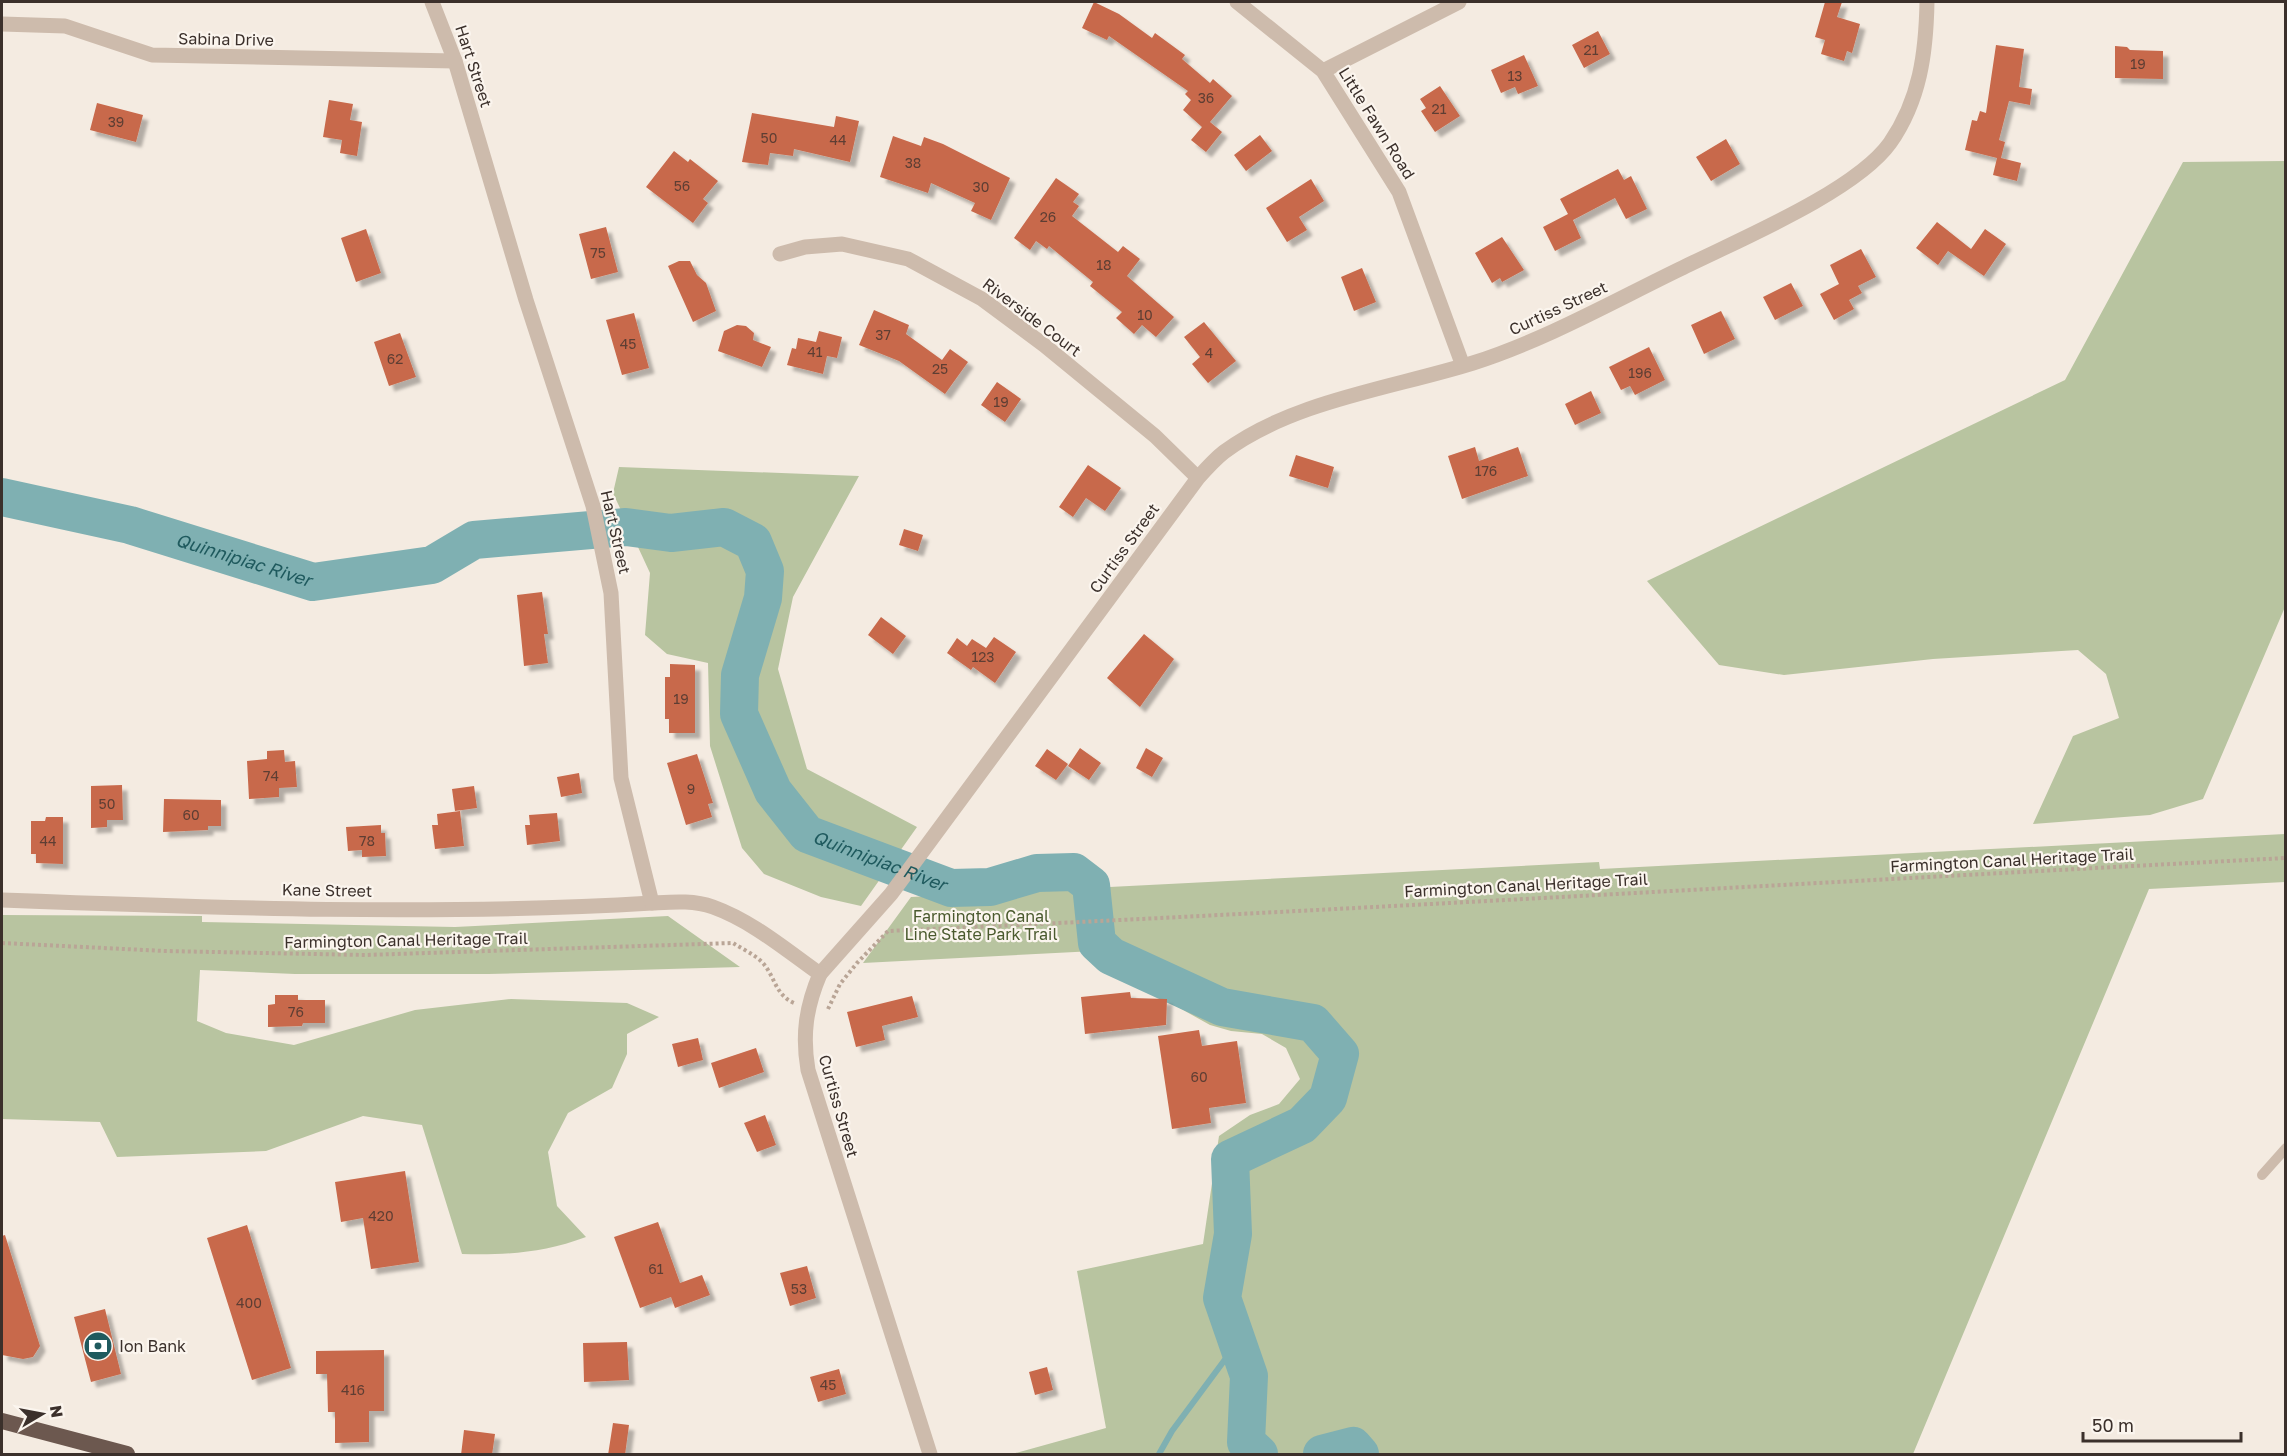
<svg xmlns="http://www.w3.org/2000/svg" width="2287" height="1456" viewBox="0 0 2287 1456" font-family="'Golos Text',sans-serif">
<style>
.green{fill:#b8c4a0}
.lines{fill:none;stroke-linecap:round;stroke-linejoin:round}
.stream{stroke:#7fb0b2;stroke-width:6}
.river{stroke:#7fb0b2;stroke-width:38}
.building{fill:#c8694b;filter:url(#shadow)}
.path{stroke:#b9a596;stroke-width:4;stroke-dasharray:3 3;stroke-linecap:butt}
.service{stroke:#cdbbac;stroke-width:10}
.minor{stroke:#cdbbac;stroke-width:15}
.tertiary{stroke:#cdbbac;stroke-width:15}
.trunk{stroke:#6c584f;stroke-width:16}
.labels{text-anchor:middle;stroke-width:4.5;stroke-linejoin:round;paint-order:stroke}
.number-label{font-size:14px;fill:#5e3e33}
.street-label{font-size:16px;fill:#3b302b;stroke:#fbf5ee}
.park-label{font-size:16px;fill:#4a5a2e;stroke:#fbf5ee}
.poi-label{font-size:16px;fill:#3b302b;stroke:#fbf5ee;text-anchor:start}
.water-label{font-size:18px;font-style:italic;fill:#1f5a5e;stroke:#fbf5ee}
</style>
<defs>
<filter id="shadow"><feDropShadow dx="5.5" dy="5.5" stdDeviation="1.5" flood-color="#0004"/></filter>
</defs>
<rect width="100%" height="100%" fill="#f4ebe1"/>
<!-- green -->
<path class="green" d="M2285,161V607L2203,799L2150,815L2033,824L2073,736L2119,718L2106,674L2078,650L1933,659L1784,675L1719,665L1647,581L2065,380L2183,162Z
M619,467L859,476L793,597L778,669L807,769L917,827L861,906L821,897L764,874L742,848L710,746L708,663L667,654L645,635L650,573L613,493Z
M2285,834V882L2149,889L1913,1454H1012L1106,1428L1077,1271L1203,1244L1219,1136L1250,1115L1279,1104L1300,1079L1286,1048L1262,1034L1231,1031L1210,1025L1140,986L1134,949L863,963L911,897L1599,862L1600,869Z
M2,915L202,916V922L455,927L668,916L740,967L488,974H295L200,970L197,1021L226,1033L294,1045L415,1010L511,999L627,1003L659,1017L627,1034V1054L612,1088L568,1113L548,1152L557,1206L586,1237C543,1253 507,1255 462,1254L422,1125L363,1116L266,1151L117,1157L100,1122L2,1119Z"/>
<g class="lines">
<!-- stream -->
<path class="stream" d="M1159,1454L1172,1431L1238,1342"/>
<!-- river -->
<g class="river">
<path id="s1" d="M2,497L130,525L313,582L432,565L474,540L626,527L671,533L724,527L753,542L765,571L763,598L740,675L739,714L773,791L807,834L951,888L990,887L1037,873L1074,872L1091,885L1097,943L1111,956L1222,1007L1313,1023L1340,1054L1328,1098L1302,1125L1230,1159L1233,1234L1222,1298L1249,1376L1246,1442L1259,1454"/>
<path d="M1322,1454L1353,1446L1360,1454"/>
</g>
</g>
<!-- building -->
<path class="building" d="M1094,2L1119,14L1152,38L1155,33L1185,55L1182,59L1210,83L1213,79L1232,96L1210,122L1222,132L1206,152L1191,140L1202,127L1183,110L1191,100L1185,94L1188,91L1109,36L1107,40L1082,28Z
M1825,2H1842L1837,17L1860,24L1852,53L1847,51L1844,61L1821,54L1825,40L1815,37Z
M1598,31L1610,54L1584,68L1572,45Z
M1996,45L2024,49L2019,87L2032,89L2030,105L2009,101L1999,140L2005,142L2001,158L2021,163L2017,181L1993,175L1997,158L1965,150L1972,120L1977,121L1980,111L1986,113Z
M2115,46L2127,47L2130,50L2163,51V79L2115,78Z
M1524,55L1538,86L1518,94L1515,87L1501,93L1491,70Z
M1440,86L1460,116L1435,132L1421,111L1426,108L1420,99Z
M329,100L353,104L350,120L362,122L357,156L340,153L342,140L323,137Z
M97,103L143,115L136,142L90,130Z
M752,113L834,127L836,116L859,121L850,162L794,149L793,156L770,153L768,165L742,162Z
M1260,135L1272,151L1246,171L1234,155Z
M893,136L921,146L924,137L943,144L1010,178L991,220L971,211L975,203L931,183L928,193L880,177Z
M1726,139L1740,164L1711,181L1696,157Z
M674,151L688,162L690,159L718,181L703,199L708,203L693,223L646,187Z
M1618,169L1624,180L1631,176L1647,209L1626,219L1615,198L1573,220L1581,238L1555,251L1543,227L1568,214L1560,199Z
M1056,178L1079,194L1073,202L1079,206L1072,216L1118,252L1123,246L1140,259L1127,276L1174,317L1156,337L1142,325L1134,334L1116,318L1122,312L1090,286L1093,282L1049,246L1047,249L1036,241L1030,250L1014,238Z
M1311,179L1324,201L1299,217L1307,230L1287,242L1266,208Z
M1937,222L1971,249L1985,229L2006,244L1984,276L1948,251L1938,265L1916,248Z
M606,227L618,272L591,279L579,234Z
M366,229L381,273L356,282L341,238Z
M1502,237L1524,270L1502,282L1500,278L1492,283L1475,253Z
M1861,249L1876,277L1858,286L1862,293L1849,300L1854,309L1834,320L1820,294L1839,284L1830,265Z
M679,261H690L697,275L706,283L716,311L693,322L668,266Z
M1362,268L1376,302L1354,311L1341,277Z
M1791,283L1803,306L1775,320L1763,297Z
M874,310L909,325L906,334L942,360L950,349L968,362L945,394L899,361L859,345Z
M1721,311L1735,339L1704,354L1691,325Z
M634,313L649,368L622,375L606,320Z
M1204,322L1236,361L1208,383L1192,364L1200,357L1184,337Z
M737,325L746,326L754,333L753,340L771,347L762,367L718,351L724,331Z
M819,331L842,337L837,358L827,356L823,374L787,365L792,348L796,349L798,338L816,342Z
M400,333L416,377L389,386L374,342Z
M1649,347L1665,380L1635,395L1630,386L1621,390L1609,367Z
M997,382L1021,399L1005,422L981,405Z
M1591,391L1601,413L1575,425L1565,404Z
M1475,447L1479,461L1518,447L1528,476L1462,499L1448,456Z
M1296,455L1334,467L1328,488L1289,476Z
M1088,465L1121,488L1105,511L1086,498L1073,517L1059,507Z
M904,529L923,535L918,551L899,545Z
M542,592L548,634H544L548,663L524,666L517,595Z
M881,617L906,636L893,654L868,635Z
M1144,634L1174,659L1140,707L1107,678Z
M994,637L1016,652L995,683L973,667L971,670L947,653L957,638L967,646L972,639L986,648Z
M670,664L695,665V733H669V719H665V677H670Z
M1080,748L1101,763L1089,780L1068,766Z
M1146,748L1163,758L1152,777L1136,768Z
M1047,749L1068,764L1056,780L1035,766Z
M284,750L285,762L295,761L297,787L279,788V797L249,799L247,761L267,759V751Z
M697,754L713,803L708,804L712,817L686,825L667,763Z
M579,773L582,793L561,797L557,777Z
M122,785L123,820H107V827L91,828V786Z
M474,786L477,808L455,811L452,789Z
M164,799L221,800V826H208V830L163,832Z
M460,811L464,846L435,849L432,825H438L437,814Z
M557,813L560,841L527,845L525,825H530L529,815Z
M46,817H63V864L36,863V854H31V821H45Z
M381,825V833H385L386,856L362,857V850L348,851L346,827Z
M1130,992L1131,998L1167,999L1166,1025L1085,1034L1081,997Z
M275,995H298V1000H325V1023H303L302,1026L268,1027V1005L275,1004Z
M912,996L918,1017L882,1026L885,1040L856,1047L847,1012Z
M1199,1030L1202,1046L1237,1041L1246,1103L1209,1108L1211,1123L1172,1129L1158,1036Z
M698,1038L703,1060L678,1067L672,1044Z
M756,1048L764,1072L719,1088L711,1063Z
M765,1115L776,1145L757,1152L744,1123Z
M405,1171L419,1262L371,1269L363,1218L341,1222L335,1182Z
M658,1222L680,1283L702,1275L710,1295L675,1308L671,1297L640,1308L614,1237Z
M247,1225L291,1368L252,1380L207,1238Z
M5,1235L40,1346L33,1357L23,1359L2,1355V1236Z
M807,1266L816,1298L790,1306L780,1273Z
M105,1309L121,1374L91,1382L74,1317Z
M627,1342L629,1380L584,1382L583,1343Z
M384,1350V1411H369V1442L335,1443V1412H328L327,1374H316V1351Z
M1047,1367L1053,1390L1035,1395L1029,1372Z
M839,1369L846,1394L818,1402L810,1377Z
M613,1423L629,1425L625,1455H608Z
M464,1430L495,1434L492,1455H461Z"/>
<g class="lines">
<!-- path -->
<path class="path" d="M2,943L165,951L365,955L733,943C742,949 754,954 762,962C775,976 775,995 794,1003
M828,1009L840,984L857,963L888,931C1353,910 1820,882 2286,858"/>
<!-- service -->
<path class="service" d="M2262,1175L2286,1148"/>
<!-- minor -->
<path class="minor" d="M1237,2L1323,71L1399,192L1463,366
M2,24L65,26L152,55L455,61
M1323,71L1459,2
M780,254L805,247L842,244L908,259L982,299L1044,345L1155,436L1198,478
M2,900C218,908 436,916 652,903
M820,974L891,894L1198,478C1206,469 1215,459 1224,452C1292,401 1393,388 1473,363C1545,340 1612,302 1680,269C1736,241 1855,192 1890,143C1920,100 1926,53 1927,2"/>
<!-- tertiary -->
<path class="tertiary" d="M432,2L455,61L526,300L593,506L611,593L621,778L652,903C672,902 693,900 713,907C752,921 786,950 820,974C806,1007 802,1035 808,1070L930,1454"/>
<!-- trunk -->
<path class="trunk" d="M2,1421L127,1454"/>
</g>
<!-- icons -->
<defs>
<g id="bank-disc" transform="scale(1.5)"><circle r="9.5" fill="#1f5a5e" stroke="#fbf5ee"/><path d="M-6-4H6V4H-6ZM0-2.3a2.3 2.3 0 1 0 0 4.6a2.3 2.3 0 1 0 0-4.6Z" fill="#fff"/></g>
</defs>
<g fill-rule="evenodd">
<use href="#bank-disc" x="98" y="1346"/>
</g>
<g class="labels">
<!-- number labels -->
<g class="number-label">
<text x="1591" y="55">21</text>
<text x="2138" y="69">19</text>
<text x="1515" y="81">13</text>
<text x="1206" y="103">36</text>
<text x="1439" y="114">21</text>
<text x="116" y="127">39</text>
<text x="769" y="143">50</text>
<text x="838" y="145">44</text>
<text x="913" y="168">38</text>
<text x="682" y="191">56</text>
<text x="981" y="192">30</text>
<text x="1048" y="222">26</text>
<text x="598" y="258">75</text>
<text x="1104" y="270">18</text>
<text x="1145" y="320">10</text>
<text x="883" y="340">37</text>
<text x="628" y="349">45</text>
<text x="815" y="357">41</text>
<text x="1209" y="358">4</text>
<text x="395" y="364">62</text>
<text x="940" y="374">25</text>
<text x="1640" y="378">196</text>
<text x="1001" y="407">19</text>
<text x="1486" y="476">176</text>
<text x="983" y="662">123</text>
<text x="681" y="704">19</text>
<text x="271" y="781">74</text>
<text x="691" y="794">9</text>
<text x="107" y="809">50</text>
<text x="191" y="820">60</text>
<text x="48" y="846">44</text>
<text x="367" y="846">78</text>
<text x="296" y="1017">76</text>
<text x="1199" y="1082">60</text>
<text x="381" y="1221">420</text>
<text x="656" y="1274">61</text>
<text x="799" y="1294">53</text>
<text x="249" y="1308">400</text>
<text x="828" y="1390">45</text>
<text x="353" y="1395">416</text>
</g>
<!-- street labels -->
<g class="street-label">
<text transform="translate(226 39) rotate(1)" y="6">Sabina Drive</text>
<text transform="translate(474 66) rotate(72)" y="6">Hart Street</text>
<text transform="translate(1377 123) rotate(58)" y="6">Little Fawn Road</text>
<text transform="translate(1558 308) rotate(-25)" y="6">Curtiss Street</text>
<text transform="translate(1032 317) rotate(37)" y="6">Riverside Court</text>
<text transform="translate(616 532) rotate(77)" y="6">Hart Street</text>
<text transform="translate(1124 548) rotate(-54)" y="6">Curtiss Street</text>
<text transform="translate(2012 860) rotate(-3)" y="6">Farmington Canal Heritage Trail</text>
<text transform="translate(1526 885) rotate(-3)" y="6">Farmington Canal Heritage Trail</text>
<text transform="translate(327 890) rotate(1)" y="6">Kane Street</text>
<text transform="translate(406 940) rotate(-1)" y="6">Farmington Canal Heritage Trail</text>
<text transform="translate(839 1106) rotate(74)" y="6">Curtiss Street</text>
</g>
<!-- park labels -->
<g class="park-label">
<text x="981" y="922">Farmington Canal<tspan x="981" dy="18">Line State Park Trail</tspan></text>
</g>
<!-- poi labels -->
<g class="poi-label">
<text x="119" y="1352">Ion Bank</text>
</g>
<!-- water labels -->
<g class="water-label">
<text dy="6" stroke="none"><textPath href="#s1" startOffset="250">Quinnipiac River</textPath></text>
<text dy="6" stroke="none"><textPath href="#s1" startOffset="1170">Quinnipiac River</textPath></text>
</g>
</g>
<!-- border -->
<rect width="2287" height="1456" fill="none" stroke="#3b302b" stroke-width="6"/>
<!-- north arrow -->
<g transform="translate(42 1414) rotate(80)" stroke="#fbf5ee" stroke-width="4.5" paint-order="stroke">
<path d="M0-4.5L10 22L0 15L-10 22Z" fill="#3b302b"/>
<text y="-9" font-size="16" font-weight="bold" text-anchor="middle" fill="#3b302b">N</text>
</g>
<!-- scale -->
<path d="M2083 1432v9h158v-9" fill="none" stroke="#3b302b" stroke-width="3"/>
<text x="2092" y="1432" font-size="18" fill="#3b302b" stroke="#fbf5ee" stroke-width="4.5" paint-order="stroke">50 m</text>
</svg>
